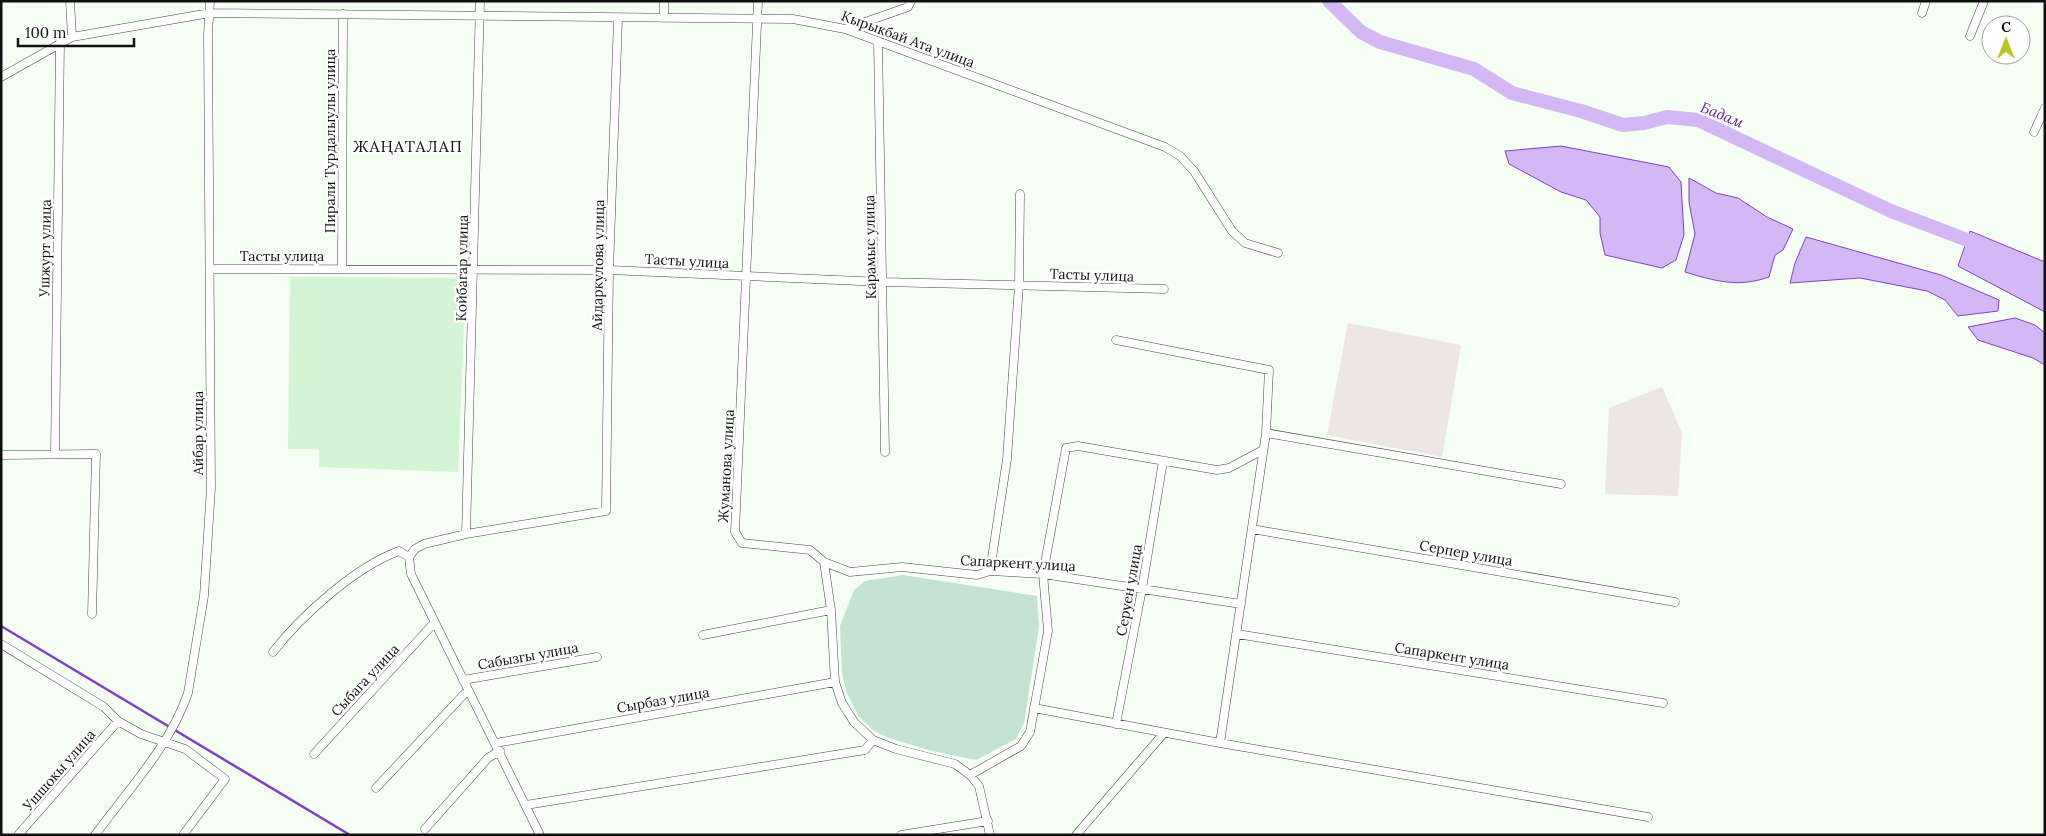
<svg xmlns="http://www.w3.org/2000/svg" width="2046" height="836" viewBox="0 0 2046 836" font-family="Lora,serif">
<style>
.industrial{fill:#eee5e5}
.farmland{fill:#d3f5d3}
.cemetery{fill:#c3e2cf}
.water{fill:#d4b8f6;stroke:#823fcd}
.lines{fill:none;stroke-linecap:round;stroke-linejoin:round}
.stream{stroke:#823fcd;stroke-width:2.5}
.river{stroke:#d4b8f6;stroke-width:14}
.minor-casing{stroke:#434343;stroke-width:9}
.minor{stroke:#fff;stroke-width:8}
.labels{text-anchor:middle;stroke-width:5;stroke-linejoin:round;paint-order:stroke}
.street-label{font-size:14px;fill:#101010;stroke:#fff}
.water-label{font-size:15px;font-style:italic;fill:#5e18a3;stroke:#fff}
.quarter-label{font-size:16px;letter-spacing:1px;fill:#101010;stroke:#fff}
</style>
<rect width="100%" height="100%" fill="#f5fff3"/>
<!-- industrial -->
<path class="industrial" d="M1348,323L1461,345L1442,457L1327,435Z
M1662,387L1682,433L1678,496L1605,494L1609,408Z"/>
<!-- farmland -->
<path class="farmland" d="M290,277L466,278L458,472L319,467V449H288Z"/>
<!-- cemetery -->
<path class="cemetery" d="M903,575L1037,596L1039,627L1024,723L1016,739L976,760L932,751L889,738L874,731L858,715L847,693L842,674L840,626L854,590L865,581Z"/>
<!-- water -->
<path class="water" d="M1561,146L1669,167L1681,182L1684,235L1676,260L1662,268L1605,255L1600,233V217L1586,200L1561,192L1509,164L1505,151Z
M1689,178L1716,193L1738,198L1767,217L1793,229L1783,250L1775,255L1769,277C1738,288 1715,281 1685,272L1695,234L1689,202Z
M1970,231L2045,262V312L1958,266Z
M1806,237L1941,275L1999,300L1998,311L1958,316L1945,300L1927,291L1860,278L1790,283L1795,263Z
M2015,318L2035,325L2045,333V365L2033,358L1978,340L1968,327Z"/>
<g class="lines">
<!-- stream -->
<path class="stream" d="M1,626L350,835"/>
<!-- river -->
<path class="river" d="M1329,1L1361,32L1380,42L1474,69L1512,93L1581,111L1623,125L1644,123L1667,117L1698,120L1891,211L1983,246"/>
<!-- minor casing -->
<g class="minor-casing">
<path id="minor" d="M70,1L72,37
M758,1L735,532L742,543L810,550L824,562L831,610L835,682L842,703L854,722L873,740L896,749L955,764L970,775L979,786L990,835
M1922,13L1926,1
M664,18V1
M845,29L908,7L911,1
M1970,36L1984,1
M878,41L885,452
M1,77L72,37L210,13L793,19L845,29L1165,147L1180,156L1194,171L1232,231L1245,243L1278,253
M2034,132L2045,108
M210,269L609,270L883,282L1164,289
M342,269L343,14
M1116,340L1269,370L1266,433L1220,743
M1266,433L1561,484
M55,453L60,42
M1,455L96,454L92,614
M1252,529L1675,602
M466,534L480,1
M409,557L411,574L540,835
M824,562L850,572L902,567L977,575L990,571L1043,574L1241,604
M990,571L1007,459L1019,285L1020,194
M1237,634L1663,703
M703,635L831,610
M1,644L104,707L118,721L141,734L185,749L225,779L183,835
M273,652C301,616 355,567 399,551L409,557L415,549L424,544L466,534L606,511L609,270L618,19
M463,680L597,657
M1034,708L1220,743L1648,817
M1116,724L1142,589L1163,461
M496,743L835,682
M314,754L434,623
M970,775L1021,746L1030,732L1048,631L1043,574L1066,448L1078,446L1217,470L1229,468L1263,450
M376,788L468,690
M526,805L865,750L873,740
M425,829L488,758L500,751
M18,835L118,721
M95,835C128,790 170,746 188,693L204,596L211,488L208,34L210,1
M901,835L988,821
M1076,835L1164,733"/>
</g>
<!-- minor -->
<use href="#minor" class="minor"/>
</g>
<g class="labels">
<!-- street labels -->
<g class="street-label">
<text transform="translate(908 39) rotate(20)" y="5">Кырыкбай Ата улица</text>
<text transform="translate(330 141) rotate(-90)" y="5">Пирали Турдалыулы улица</text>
<text transform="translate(870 247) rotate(-91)" y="5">Карамыс улица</text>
<text transform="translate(45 248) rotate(-89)" y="5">Ушжурт улица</text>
<text x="282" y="261">Тасты улица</text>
<text transform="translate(687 261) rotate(3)" y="5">Тасты улица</text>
<text transform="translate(598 265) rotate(-89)" y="5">Айдаркулова улица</text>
<text transform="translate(462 268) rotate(-89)" y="5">Койбагар улица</text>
<text transform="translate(1092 275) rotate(2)" y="5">Тасты улица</text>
<text transform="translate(198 433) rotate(-90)" y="5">Айбар улица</text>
<text transform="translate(726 466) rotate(-87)" y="5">Жуманова улица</text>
<text transform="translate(1466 553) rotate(10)" y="5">Серпер улица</text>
<text transform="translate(1018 563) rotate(3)" y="5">Сапаркент улица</text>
<text transform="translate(1129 590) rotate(-80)" y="5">Серуен улица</text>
<text transform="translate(528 656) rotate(-10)" y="5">Сабызгы улица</text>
<text transform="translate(1452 656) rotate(9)" y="5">Сапаркент улица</text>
<text transform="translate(365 680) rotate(-47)" y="5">Сыбага улица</text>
<text transform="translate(663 700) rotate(-10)" y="5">Сырбаз улица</text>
<text transform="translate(59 770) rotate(-49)" y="5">Ушшокы улица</text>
</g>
<!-- water labels -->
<g class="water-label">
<text transform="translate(1722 115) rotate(22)" y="5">Бадам</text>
</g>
<!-- quarter labels -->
<g class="quarter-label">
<text x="408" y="152">ЖАҢАТАЛАП</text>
</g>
</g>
<!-- border -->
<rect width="2046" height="836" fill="none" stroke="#101010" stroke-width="5"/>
<!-- north arrow -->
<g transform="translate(2006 40)"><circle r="24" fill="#ffffff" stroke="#9f9f9f"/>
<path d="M0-4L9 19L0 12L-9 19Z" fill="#bec127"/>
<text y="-8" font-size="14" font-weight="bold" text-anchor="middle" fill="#101010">С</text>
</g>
<!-- scale -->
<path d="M18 38v8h116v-8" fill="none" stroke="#101010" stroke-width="2.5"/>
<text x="25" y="38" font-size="15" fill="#101010" stroke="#ffffff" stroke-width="4" paint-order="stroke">100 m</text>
</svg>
